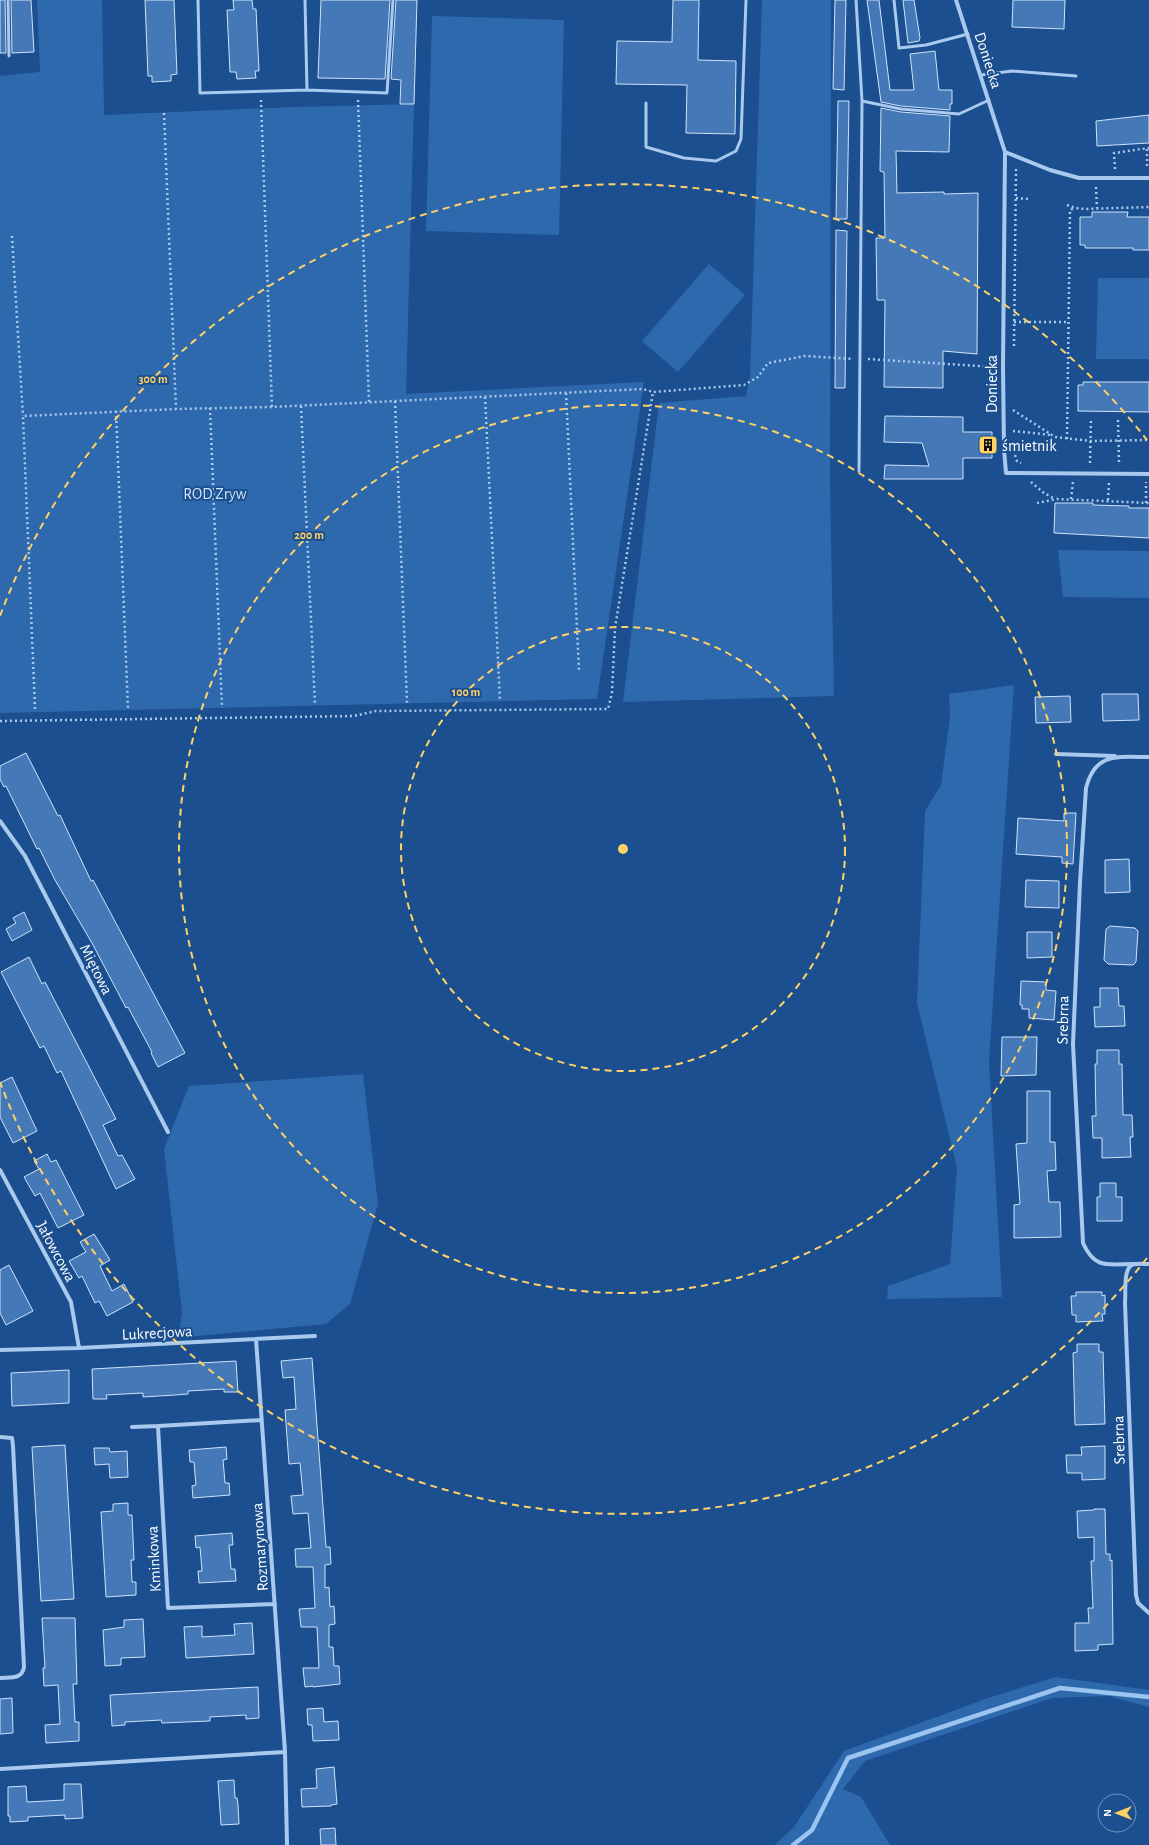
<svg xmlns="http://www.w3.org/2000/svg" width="1149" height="1845" viewBox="0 0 1149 1845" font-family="'Alegreya Sans',sans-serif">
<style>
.green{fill:#2e69ad}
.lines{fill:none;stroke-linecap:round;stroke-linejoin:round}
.stream{stroke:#9cc4f0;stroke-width:4.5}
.building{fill:#4478b7;stroke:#cfe3fa}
.path{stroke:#a9c9ee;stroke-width:2.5;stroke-dasharray:2 3;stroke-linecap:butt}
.lane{stroke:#a9c9ee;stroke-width:3}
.street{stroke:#a9c9ee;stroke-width:4}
.ring{fill:none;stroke:#ffd166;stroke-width:2;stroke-dasharray:7 5}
.labels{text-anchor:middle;stroke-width:4;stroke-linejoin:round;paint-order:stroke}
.street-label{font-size:16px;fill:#fff;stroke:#1b4f8f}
.poi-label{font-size:16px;fill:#fff;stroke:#1b4f8f;text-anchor:start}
.park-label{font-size:16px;fill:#cfe3fa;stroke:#1b4f8f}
.centre{fill:#ffd166;stroke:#1b4f8f;stroke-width:2}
.ring-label{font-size:12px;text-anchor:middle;font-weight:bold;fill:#ffd166;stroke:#1b4f8f;stroke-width:4;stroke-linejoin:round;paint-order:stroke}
</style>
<rect width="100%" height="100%" fill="#1b4f8f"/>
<!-- green -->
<path class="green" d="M37,0H102L104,115L294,107L414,104L406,394L644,382L597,699L0,713V76L40,72Z
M762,0H831L830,484L834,696L623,702L659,403L746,396L750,377Z
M432,16L564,20L559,235L426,231Z
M709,264L745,295L678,372L642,341Z
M1098,278H1149V359H1096Z
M1058,550L1149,551V598L1063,597Z
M1014,685L989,1061L1002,1297L887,1299L888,1286L950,1264L957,1168L917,1003L925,811L941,785L950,717L949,694Z
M363,1074L378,1204L350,1304L326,1324L187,1337L179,1332L182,1313L164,1149L189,1086Z
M1056,1677L1149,1690V1707L1109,1696L1052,1698L865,1761L843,1789L861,1797L890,1845H775L794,1827L844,1751L988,1698Z"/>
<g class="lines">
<!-- stream -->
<path class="stream" d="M793,1845L812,1830L848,1758L1060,1688L1149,1697"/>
</g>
<!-- building -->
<path class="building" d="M0,0H5L6,53H0Z
M11,0H31L34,52L12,53Z
M145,0H174L177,74L171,75V81L152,82V76H148Z
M233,0H252L253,9H256L259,71H255L256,78L237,79L236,72H230L227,10H234Z
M321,0H390L385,79L318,78Z
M396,0H417L414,104H400L401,80L391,79Z
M673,0H699L698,60L736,61L735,134L686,133L687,85L616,84L617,41L672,42Z
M835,0H846L844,90L833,89Z
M867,0H879L890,90H914L910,54L935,51L939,90H952V104H950V110L901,106L881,102Z
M903,0H914L920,38L919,41L908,43Z
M1013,0H1065L1064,29L1012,27Z
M838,101H849L847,219H836Z
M881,108L901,112L950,116L949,152L896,151L897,193L944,192V194L978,193L977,354L943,351V388L884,387L885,300H877L876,238H885L884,172L880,171Z
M1149,115V143L1097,146L1096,121Z
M1092,212H1128L1127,217H1149V250H1133V248H1085V245H1080V217H1092Z
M836,230L847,231L845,388H835Z
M1083,382H1149V412L1078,411V385H1083Z
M885,416L963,417V432H992V458H963V479H884L885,465L929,466L922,443L884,442Z
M1055,503H1093V505L1129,506V508H1149V538L1054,533Z
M1102,694H1138L1139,720L1103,721Z
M1070,696L1071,722L1036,723L1035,697Z
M26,753L58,816L60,815L91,881L93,880L185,1053L158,1067L151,1053L152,1052L128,1007L126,1008L92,943L55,880L39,848L37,849L6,786L4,787L0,779V766Z
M1064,813H1076L1073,864L1062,863V857L1016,854L1018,818L1064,821Z
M1129,859L1130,892L1105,893V860Z
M1026,880L1059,881V908L1025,907Z
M24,912L32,930L12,941L6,929L16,923L13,918Z
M1110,926L1135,928L1138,931L1136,962L1133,965L1108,964L1104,960L1106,929Z
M1027,932H1052V957L1027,958Z
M29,957L42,984L45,982L116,1119L103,1125L118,1156L122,1155L135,1179L116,1189L61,1071L57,1073L44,1046L40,1048L1,972Z
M1021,981L1046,982V990L1056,991L1054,1020L1029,1018V1009H1022V1005H1020Z
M1100,988H1118L1119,1006H1124L1125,1026L1095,1027L1094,1007H1100Z
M1002,1037H1037L1036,1075L1001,1076Z
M1097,1050H1119V1064H1122L1123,1115H1132L1133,1137H1130L1131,1157L1102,1158V1138H1093L1092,1116H1096L1095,1064H1097Z
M12,1077L37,1131L13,1143L0,1117V1083Z
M1027,1091H1050V1142H1055L1056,1170L1047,1171L1049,1202H1060L1061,1237L1014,1238V1205L1020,1204L1016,1144L1027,1143Z
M47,1154L51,1162L56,1160L84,1215L58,1228L40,1193L35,1196L24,1177L39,1169L34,1161Z
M1100,1183H1116V1197H1122V1221H1097V1197H1100Z
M94,1234L110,1260L100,1266L112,1291L124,1284L133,1302L107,1316L99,1301L95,1303L82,1276L79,1278L69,1261L86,1252L80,1242Z
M9,1265L33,1311L6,1325L0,1313V1270Z
M1076,1292H1102V1296L1105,1295V1314H1102L1103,1321L1076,1322V1315H1072L1071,1296H1076Z
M1077,1344H1099V1352H1103L1105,1424L1075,1425L1073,1353L1077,1352Z
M312,1358L326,1547H330L331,1564L325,1565V1588L329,1587L330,1607L334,1606L335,1624L329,1625V1647H333L334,1666H339L340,1684L313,1687V1686L305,1687L303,1668H319L317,1627H301L299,1609L315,1608L313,1567H296L295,1549L311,1548L308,1513L293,1514L291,1496L303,1495L300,1463L289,1464L285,1410L296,1409L294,1377L283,1378L281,1361Z
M236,1361L238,1392H224V1389L188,1391V1394L175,1395L143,1397V1393L106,1395L107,1399H93L92,1369Z
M69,1370V1403L12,1406L11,1373Z
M65,1445L74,1599L41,1601L32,1447Z
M1105,1446V1479L1082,1480V1473H1067L1066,1455H1082L1081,1447Z
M226,1447L227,1459L223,1460L224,1471L225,1483H229L230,1495L193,1498L192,1486L196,1485L195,1474L194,1462H190L189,1450Z
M94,1448H109L110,1452L127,1451L128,1477L110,1478L109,1464L95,1465Z
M128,1503V1515H132L134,1560H131L132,1582H136V1595L106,1597L101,1512L113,1511V1504Z
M1094,1509H1105L1106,1554H1110V1561L1112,1560L1113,1644L1098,1645V1650L1075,1651V1623H1089L1088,1608H1093L1091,1561H1094V1537L1078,1538L1077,1511L1094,1510Z
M232,1533L233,1545H229L231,1569H235L236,1581L199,1583L198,1571H202L200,1547L196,1548L195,1536Z
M42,1618H75L77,1684H73L75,1722H79V1741L46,1743L45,1725L60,1724L58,1685L44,1686L43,1668H45Z
M143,1619L145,1657L121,1658V1665L105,1666L103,1630L124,1627V1620Z
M252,1623L254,1654L186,1658L184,1627L202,1626V1637L235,1635L234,1624Z
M258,1687L259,1718L246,1719V1715L210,1717V1721L162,1723L161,1720L125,1722V1725L112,1726L110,1695Z
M12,1698L13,1733L0,1734V1699Z
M323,1708L324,1722L338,1721L339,1740L313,1741L312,1725H308L307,1709Z
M334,1767L337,1804L331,1805V1806L302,1807L301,1789L317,1788L316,1769Z
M234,1780L235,1798H237L238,1804L239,1824L221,1825L218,1781Z
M64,1784H81L83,1818L65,1819V1815L28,1817V1821L10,1822V1816H8V1787L26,1786L27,1802L46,1801L64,1800Z
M335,1828L336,1845H321L320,1829Z"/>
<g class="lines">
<!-- path -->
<path class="path" d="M980,40L989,65
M261,100L272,407L643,389L653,392
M358,100L369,402
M164,113L176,409L272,407
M1147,149V169
M1115,169L1114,153L1149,148
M1096,187L1097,208
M1016,198L1028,199
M1067,205L1075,208L1085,209L1149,207
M12,236L23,416
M1014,322H1069
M1014,346L1016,169
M868,359L995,367
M566,393L579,671
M485,397L500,701
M395,401L407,703
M301,406L315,705
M210,408L222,708
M1013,410L1055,437L1091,441L1149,440
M116,411L128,710
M1118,420L1119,463
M1013,431L1051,435
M1067,439L1070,210L1075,208
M1015,455L1017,461L1021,463
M1090,463L1091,418
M1031,482L1044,493L1055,499
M1071,499L1073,482
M1108,500L1109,482
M1037,503L1057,499L1149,503
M1146,503V482
M35,709L23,416L176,409
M0,721L354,716L376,711L608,709L612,693L615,628L653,392L744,385L758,377L768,363L805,356L853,359"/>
<!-- lane -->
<path class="lane" d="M8,0L9,56
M198,0L200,93L307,90
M305,0L307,90L387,93L393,0
M856,0L862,101L901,109L959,114L989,100
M894,0L899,48L926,45L968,34
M981,75L1012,71L1076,76
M646,103V147L684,158L716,161L736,151L741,139L746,0
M859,471L862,101"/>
<!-- street -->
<path class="street" d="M956,0L1005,152L1003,367L1004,449L1006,473L1149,474
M1005,152L1050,170L1079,178H1149
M1056,754L1115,756
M0,821L25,856L168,1132
M0,1170L71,1302L79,1348
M1135,1264C1108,1264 1095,1270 1083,1243L1073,1044L1080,882L1086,788C1095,752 1118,757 1149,757
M1149,1264C1144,1264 1137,1263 1132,1265C1123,1269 1126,1294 1125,1303L1136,1595L1138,1603L1149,1613
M256,1339L285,1752L287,1845
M0,1350L79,1348L315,1336
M261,1420L158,1426L168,1608L275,1604
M132,1427L158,1426
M0,1437L12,1438L13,1446L24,1667C22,1680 10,1677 0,1678
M0,1769L285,1752"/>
</g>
<!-- distance rings -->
<g class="ring">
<circle cx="623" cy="849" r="222"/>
<circle cx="623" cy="849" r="444"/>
<path d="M1147 1258A665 665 0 0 1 0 1082M0 616A665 665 0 0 1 1147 440"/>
</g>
<!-- icons -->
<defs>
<g id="building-square" transform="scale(1)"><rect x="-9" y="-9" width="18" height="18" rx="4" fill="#ffd166" stroke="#1b4f8f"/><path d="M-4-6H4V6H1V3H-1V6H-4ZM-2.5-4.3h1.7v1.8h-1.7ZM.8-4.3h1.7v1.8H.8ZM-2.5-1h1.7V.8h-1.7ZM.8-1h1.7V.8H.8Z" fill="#111"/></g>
</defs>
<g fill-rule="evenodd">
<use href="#building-square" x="988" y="445"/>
</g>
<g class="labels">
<!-- street labels -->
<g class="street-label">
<text transform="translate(989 60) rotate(72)" y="6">Doniecka</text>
<text transform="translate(991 384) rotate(-90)" y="6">Doniecka</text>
<text transform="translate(97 969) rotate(63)" y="6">Miętowa</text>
<text transform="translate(1062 1020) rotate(-89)" y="6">Srebrna</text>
<text transform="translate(57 1251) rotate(62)" y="6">Jałowcowa</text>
<text transform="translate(157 1332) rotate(-3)" y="6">Lukrecjowa</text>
<text transform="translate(1118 1440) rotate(-92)" y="6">Srebrna</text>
<text transform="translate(259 1547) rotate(-94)" y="6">Rozmarynowa</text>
<text transform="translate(153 1559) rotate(-93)" y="6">Kminkowa</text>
</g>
<!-- poi labels -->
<g class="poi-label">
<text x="1002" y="451">śmietnik</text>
</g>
<!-- park labels -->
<g class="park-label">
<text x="215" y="499">ROD Zryw</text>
</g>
</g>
<circle cx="623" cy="849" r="6" class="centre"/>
<g class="ring-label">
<text x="153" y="383">300 m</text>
<text x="309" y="539">200 m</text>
<text x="466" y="696">100 m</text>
</g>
<!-- north arrow -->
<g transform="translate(1117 1813) rotate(270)"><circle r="19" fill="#1b4f8f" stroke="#7695bc"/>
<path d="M0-3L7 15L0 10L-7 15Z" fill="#ffd166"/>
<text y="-6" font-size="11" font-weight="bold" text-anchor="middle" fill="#ffffff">N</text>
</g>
</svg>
